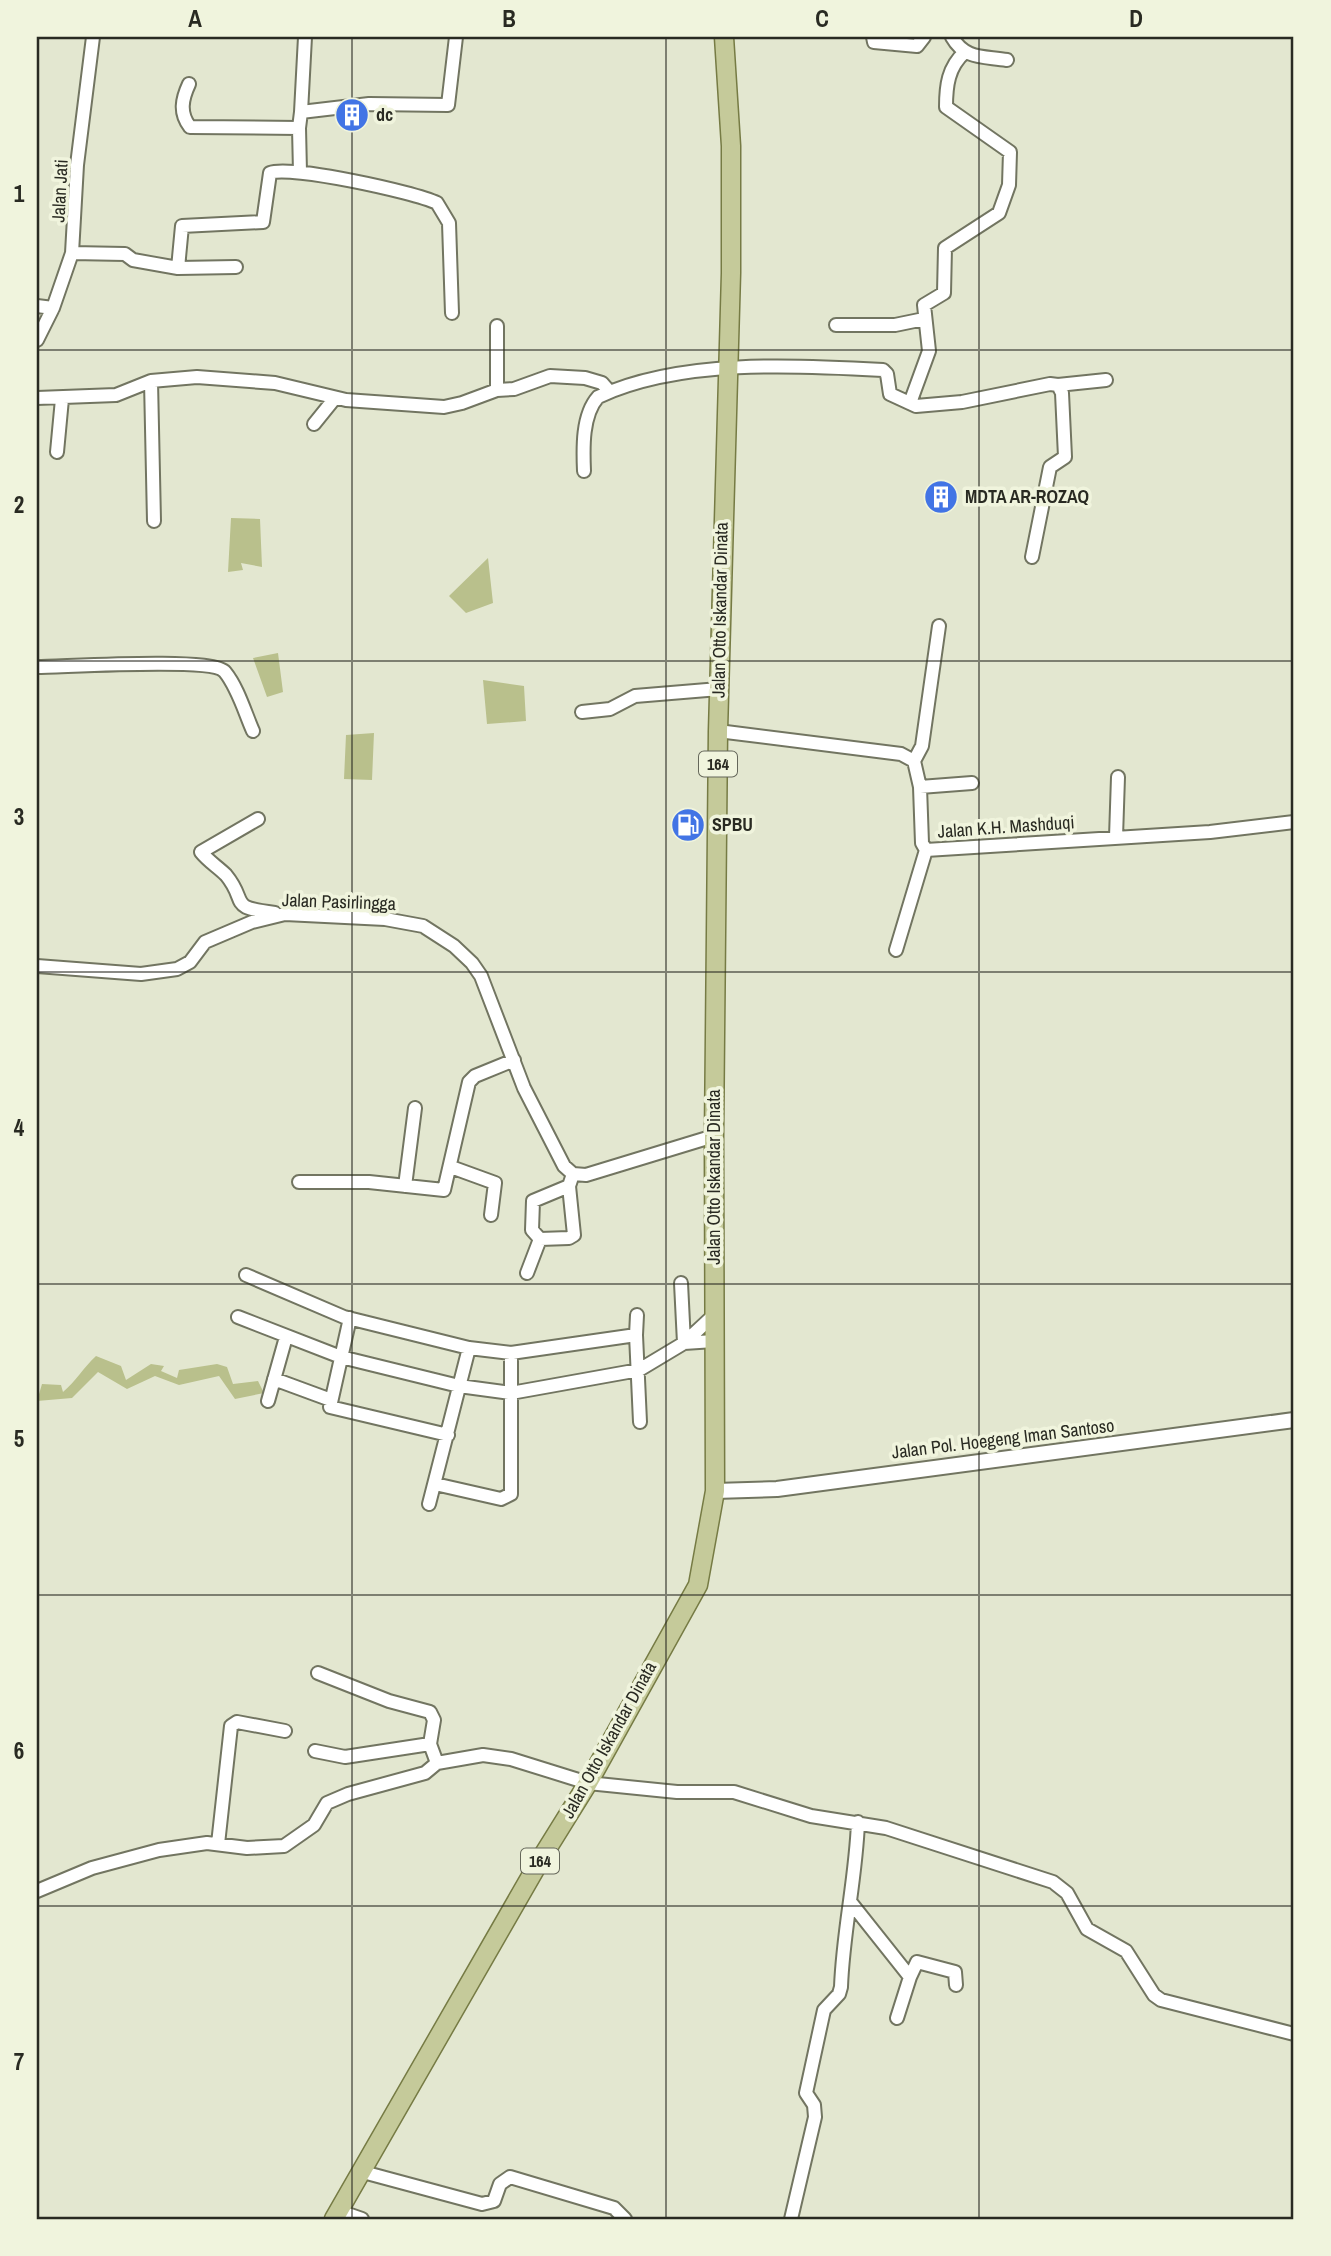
<svg xmlns="http://www.w3.org/2000/svg" width="1331" height="2256" viewBox="0 0 1331 2256" font-family="'Archivo Narrow',sans-serif">
<style>
.green{fill:#b9c08c}
.lines{fill:none;stroke-linecap:round;stroke-linejoin:round}
.minor-casing{stroke:#727561;stroke-width:16}
.tertiary-casing{stroke:#727561;stroke-width:18}
.primary-casing{stroke:#767b44;stroke-width:21}
.minor{stroke:#fff;stroke-width:12}
.tertiary{stroke:#fff;stroke-width:14}
.primary{stroke:#c5ca9a;stroke-width:18}
.grid{fill:none;stroke:#292a22;stroke-width:2;stroke-opacity:0.55}
.labels{text-anchor:middle;stroke-width:7;stroke-linejoin:round;paint-order:stroke}
.shield{fill:#f0f4dd;stroke:#65675a;stroke-width:2}
.shield-label{font-size:16px;font-weight:bold;fill:#292a22}
.poi-label{font-size:18px;font-weight:bold;fill:#292a22;stroke:#f0f4dd;text-anchor:start}
.street-label{font-size:18px;fill:#292a22;stroke:#f0f4dd}
.neatline{fill:none;stroke:#292a22;stroke-width:2.5}
.grid-label{font-size:23px;text-anchor:middle;font-weight:bold;fill:#292a22}
</style>
<rect width="100%" height="100%" fill="#e3e7d0"/>
<!-- green -->
<path class="green" d="M231,518L260,519L262,567L241,563L243,570L228,572Z
M488,558L493,603L466,613L449,596Z
M278,653L283,692L267,697L253,658Z
M483,680L524,686L526,721L487,724Z
M374,733L372,780L344,779L346,735Z
M96,1356L121,1366L126,1380L151,1364L164,1366L161,1371L177,1378L179,1370L217,1364L227,1367L233,1384L258,1381L264,1393L235,1399L219,1376L179,1385L155,1376L127,1389L98,1372L72,1398L37,1401L42,1384L61,1385L63,1392C76,1381 83,1368 96,1356Z"/>
<g class="lines">
<!-- minor casing -->
<g class="minor-casing">
<path id="minor" d="M873,37L874,42L917,46L924,37
M952,37C965,60 984,56 1007,60
M189,84C182,99 179,113 190,127L299,128L301,112L369,104L448,105L456,37
M301,112L305,37
M299,128L300,172
M72,253L125,254L133,260L178,268L182,226L263,222L270,173C290,165 414,192 437,203L449,223L452,313
M178,268L236,267
M37,306L53,308
M836,325H895L924,319
M37,340L53,308L72,253L77,165L93,37
M151,381L154,521
M1058,385L1106,380
M497,390V326
M37,398L116,395L151,381L197,377L275,383L346,400L444,407L462,403L497,390L514,389L550,376L585,378L602,383L609,391
M910,403L929,351L924,305L944,293L945,248L999,213L1009,185L1010,152L946,107C946,86 948,67 965,52
M314,424L335,398
M57,452L62,399
M584,471C583,448 582,415 598,397C679,359 795,365 883,370L887,374L890,394L916,406L962,402L1050,384L1058,385L1062,393L1065,457L1050,467L1032,557
M37,667C64,667 213,657 225,672C238,688 245,713 253,731
M582,712L610,709L635,696L719,689
M718,731L901,754L914,761L920,787L922,843L926,850L1210,832L1294,822
M914,761L922,746L939,626
M920,787L972,783
M258,819L201,852C208,861 218,867 226,875C249,903 226,907 275,913
M1116,837L1118,777
M896,950L926,850
M37,966L141,974L177,969L190,962L205,942L252,922L285,914L385,919L423,926L454,946L472,963L481,976L524,1088L564,1166L573,1174L586,1175L714,1136
M451,1167L495,1183L491,1215
M299,1182H369L444,1190L469,1082L475,1076L514,1060
M405,1186L415,1108
M569,1186L533,1201L532,1230L540,1239L569,1238L574,1235L569,1186L573,1174
M527,1273L540,1239
M246,1275L344,1317L469,1348L511,1353L636,1335L640,1422
M681,1283L684,1343
M238,1317L341,1357L459,1386L511,1393L639,1370L684,1343L714,1341
M350,1318L330,1407L448,1435
M636,1335L637,1315
M685,1342L713,1316
M274,1379L331,1400
M268,1401L286,1337
M435,1484L501,1499L511,1494V1353
M429,1504L469,1348
M318,1673L389,1701L430,1712L434,1720L430,1744L437,1763
M315,1751L345,1757L430,1744
M218,1844L231,1726L237,1722L285,1731
M37,1891L92,1868L159,1850L207,1843L247,1848L284,1846L314,1825L327,1803L348,1794L425,1773L437,1763L483,1755L511,1759L588,1783L677,1792H734L811,1816L886,1828L1053,1882L1067,1893L1087,1929L1126,1951L1154,1995L1161,2000L1294,2034
M852,1904L910,1977L917,1962L955,1972L956,1985
M897,2018L910,1977
M363,2172L482,2204L494,2201L500,2184L510,2177L614,2208L625,2219
M339,2211L362,2219
M791,2219L815,2117L814,2105L806,2093L824,2010L839,1994L841,1987C843,1931 856,1878 858,1822"/>
</g>
<!-- tertiary casing -->
<g class="tertiary-casing">
<path id="tertiary" d="M715,1491L777,1489L1294,1420"/>
</g>
<!-- primary casing -->
<g class="primary-casing">
<path id="primary" d="M334,2219L542,1857L588,1783L698,1585L715,1491L714,1136L718,731L731,273V146L724,37"/>
</g>
<!-- minor -->
<use href="#minor" class="minor"/>
<!-- tertiary -->
<use href="#tertiary" class="tertiary"/>
<!-- primary -->
<use href="#primary" class="primary"/>
</g>
<!-- grid -->
<path class="grid" d="M352,37V2219M666,37V2219M979,37V2219M37,350H1294M37,661H1294M37,972H1294M37,1284H1294M37,1595H1294M37,1906H1294"/>
<!-- icons -->
<defs>
<g id="building-disc" transform="scale(1.75)"><circle r="9.5" fill="#4274e5" stroke="#f0f4dd"/><path d="M-4-6H4V6H1V3H-1V6H-4ZM-2.5-4.3h1.7v1.8h-1.7ZM.8-4.3h1.7v1.8H.8ZM-2.5-1h1.7V.8h-1.7ZM.8-1h1.7V.8H.8Z" fill="#fff"/></g>
<g id="fuel-disc" transform="scale(1.75)"><circle r="9.5" fill="#4274e5" stroke="#f0f4dd"/><path d="M-5.5-6h7V0h2V4h1.3V-2.5L3-4.5l.8-.8L6-3V5H2.5V1h-1V6h-7ZM-4.2-4.7v3.2H.2V-4.7Z" fill="#fff"/></g>
</defs>
<g fill-rule="evenodd">
<use href="#building-disc" x="352" y="115"/>
<use href="#building-disc" x="941" y="497"/>
<use href="#fuel-disc" x="688" y="825"/>
</g>
<g class="labels">
<!-- shield labels -->
<g class="shield">
<rect x="699" y="751.5" width="38" height="25" rx="5"/>
<rect x="521" y="1848.5" width="38" height="25" rx="5"/>
</g>
<g class="shield-label">
<text x="718" y="770">164</text>
<text x="540" y="1867">164</text>
</g>
<!-- poi labels -->
<g class="poi-label">
<text x="376" y="121">dc</text>
<text x="965" y="503">MDTA AR-ROZAQ</text>
<text x="712" y="831">SPBU</text>
</g>
<!-- street labels -->
<g class="street-label">
<text transform="translate(60 191) rotate(-87)" y="6">Jalan Jati</text>
<text transform="translate(720 610) rotate(-89)" y="6">Jalan Otto Iskandar Dinata</text>
<text transform="translate(1006 827) rotate(-4)" y="6">Jalan K.H. Mashduqi</text>
<text transform="translate(339 902) rotate(2)" y="6">Jalan Pasirlingga</text>
<text transform="translate(714 1177) rotate(-90)" y="6">Jalan Otto Iskandar Dinata</text>
<text transform="translate(1003 1439) rotate(-7)" y="6">Jalan Pol. Hoegeng Iman Santoso</text>
<text transform="translate(609 1740) rotate(-61)" y="6">Jalan Otto Iskandar Dinata</text>
</g>
</g>
<!-- border -->
<rect width="1331" height="2256" fill="none" stroke="#f0f4dd" stroke-width="77"/>
<rect x="38" y="38" width="1254" height="2180" class="neatline"/>
<g class="grid-label">
<text x="195" y="27">A</text>
<text x="509" y="27">B</text>
<text x="822" y="27">C</text>
<text x="1136" y="27">D</text>
<text x="19" y="202">1</text>
<text x="19" y="513">2</text>
<text x="19" y="825">3</text>
<text x="19" y="1136">4</text>
<text x="19" y="1447">5</text>
<text x="19" y="1759">6</text>
<text x="19" y="2070">7</text>
</g>
</svg>
